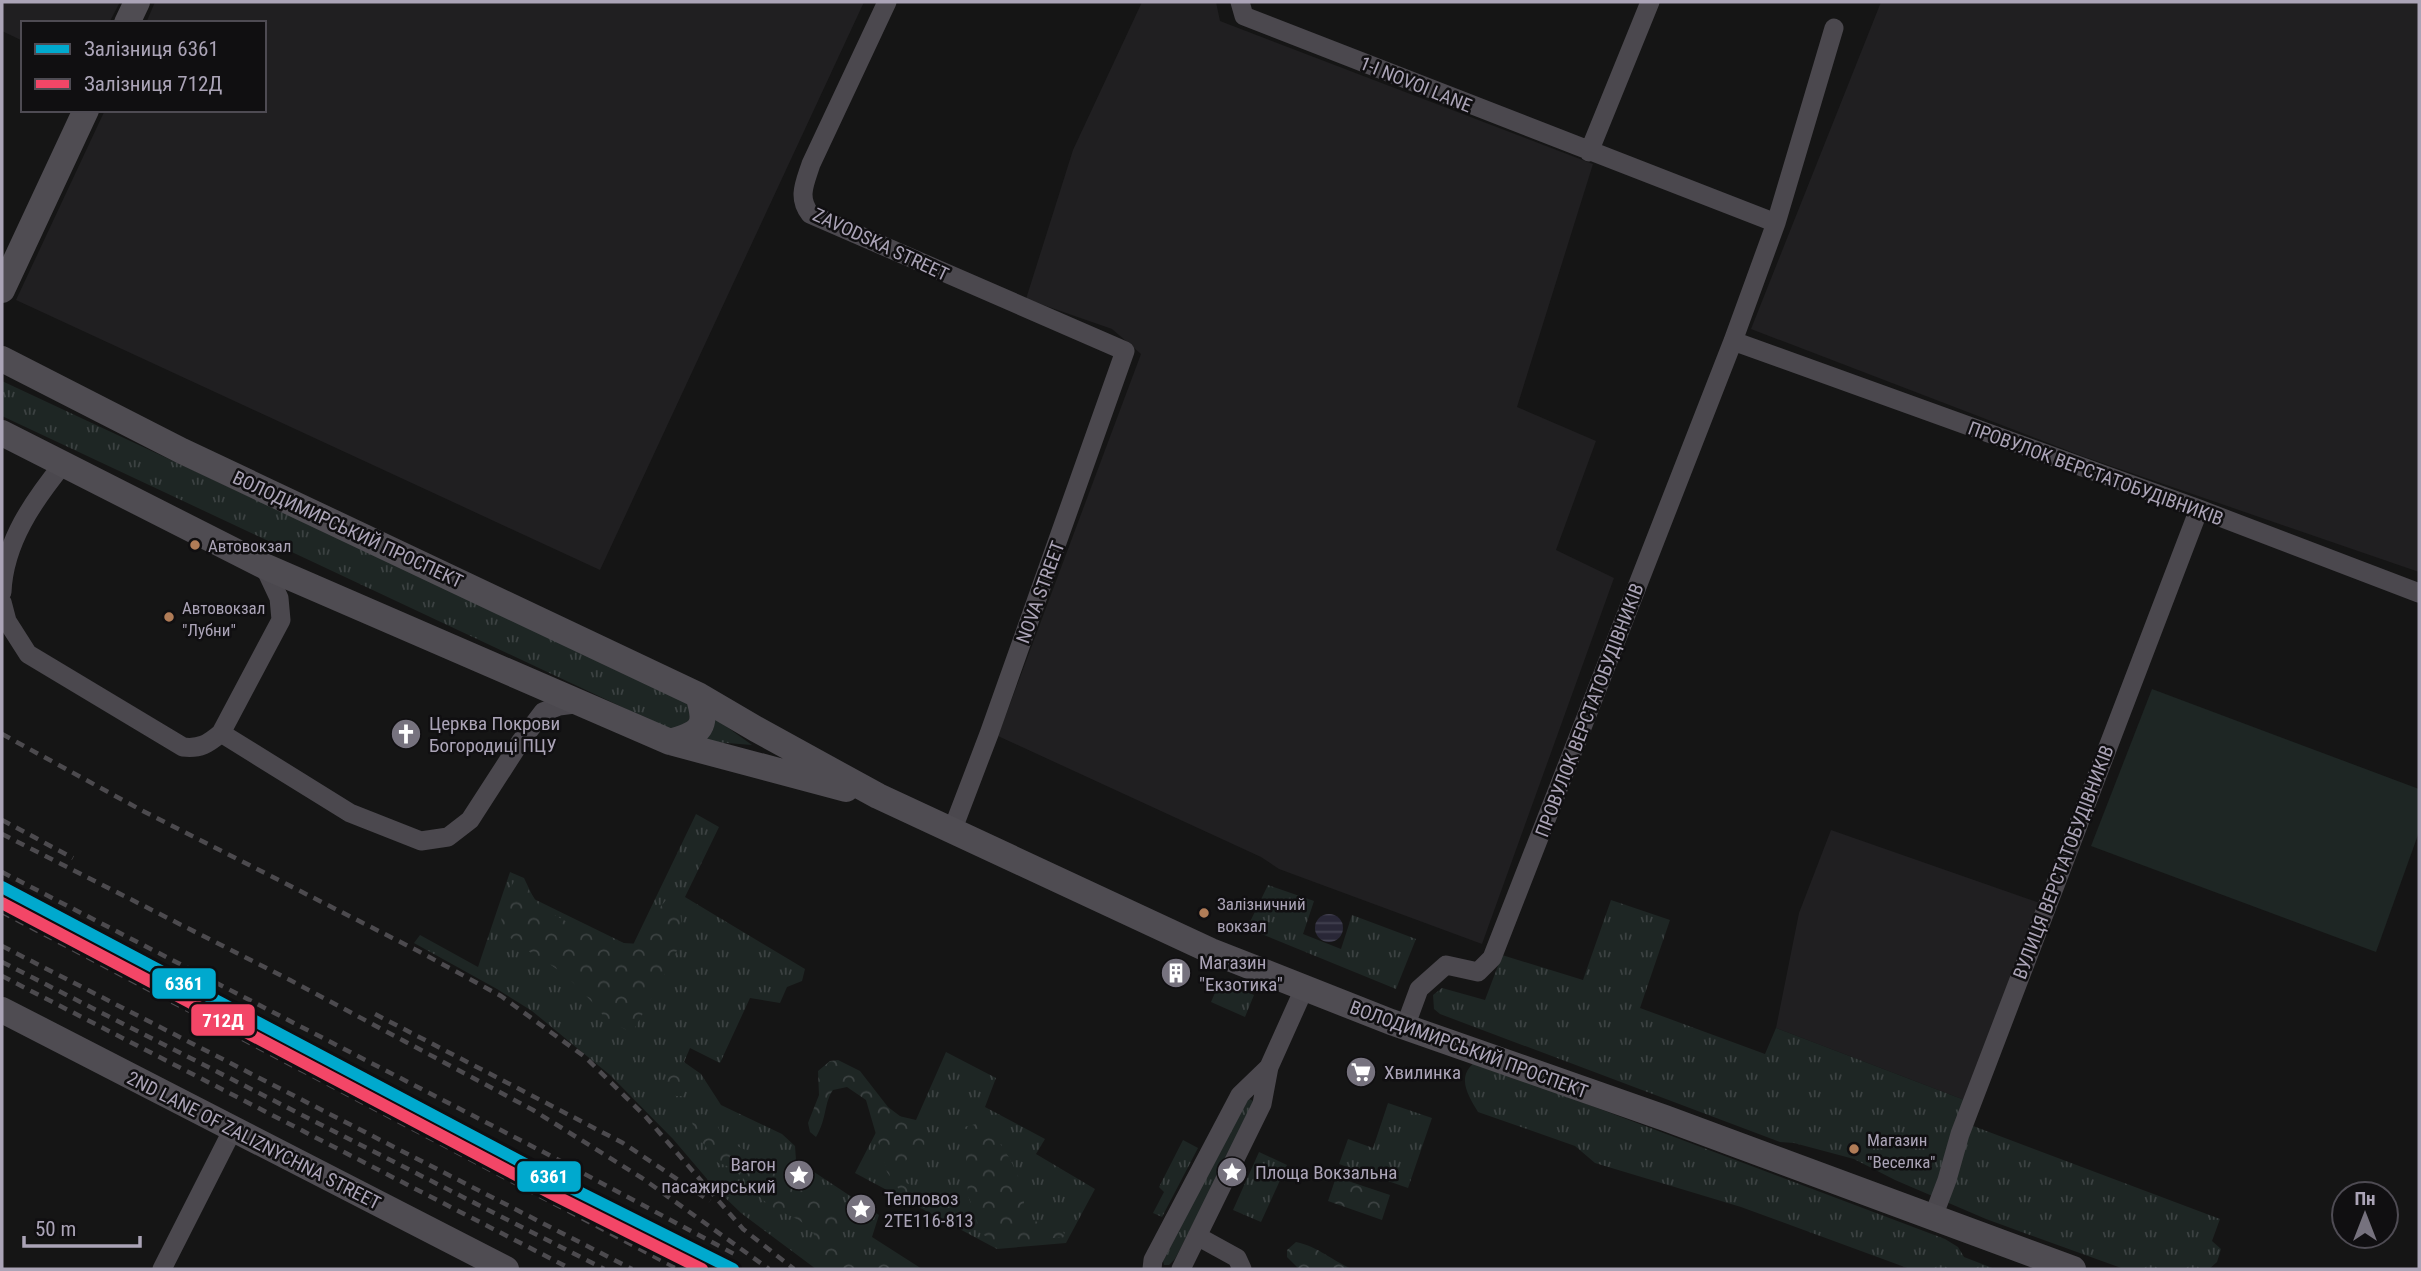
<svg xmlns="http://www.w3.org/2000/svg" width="2421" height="1271" viewBox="0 0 2421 1271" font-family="'Roboto Condensed',sans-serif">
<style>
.built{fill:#201f21}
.grass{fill:url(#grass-tufts)}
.forest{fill:url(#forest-crowns)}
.pitch{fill:#1e2624}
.water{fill:url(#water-rules)}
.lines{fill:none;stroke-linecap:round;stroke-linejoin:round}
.street{stroke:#4b484e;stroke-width:19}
.secondary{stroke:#4f4c52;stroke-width:26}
.rail{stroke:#4c4a4e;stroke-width:4.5;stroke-dasharray:9 7;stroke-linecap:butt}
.rail-1-casing{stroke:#100f11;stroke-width:18}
.rail-2-casing{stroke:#100f11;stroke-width:18}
.rail-1{stroke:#00a9ce;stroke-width:12}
.rail-2{stroke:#f34667;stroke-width:12}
.bus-dot{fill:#b07c57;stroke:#100f11;stroke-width:2.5}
.labels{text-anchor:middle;stroke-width:5;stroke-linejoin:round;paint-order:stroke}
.bus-label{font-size:17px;fill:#aba4b7;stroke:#100f11;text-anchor:start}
.street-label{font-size:19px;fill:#aba4b7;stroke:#100f11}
.poi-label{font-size:19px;fill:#aba4b7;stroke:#100f11;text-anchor:start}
.line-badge{stroke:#100f11;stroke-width:2.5}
.badge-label{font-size:19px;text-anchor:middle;font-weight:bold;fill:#fff}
</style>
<defs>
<pattern id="grass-tufts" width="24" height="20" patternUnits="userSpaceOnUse" patternTransform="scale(1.75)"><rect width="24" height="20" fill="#1e2624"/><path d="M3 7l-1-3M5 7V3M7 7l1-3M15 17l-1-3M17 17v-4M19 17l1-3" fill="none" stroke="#3c4242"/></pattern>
<pattern id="forest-crowns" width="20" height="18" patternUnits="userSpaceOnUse" patternTransform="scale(1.75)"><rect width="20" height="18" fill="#1e2624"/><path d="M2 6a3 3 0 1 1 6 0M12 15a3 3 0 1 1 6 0" fill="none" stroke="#3c4242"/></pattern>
<pattern id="water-rules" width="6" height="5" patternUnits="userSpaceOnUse" patternTransform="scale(1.75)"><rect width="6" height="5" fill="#292737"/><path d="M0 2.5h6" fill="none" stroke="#454352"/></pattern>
</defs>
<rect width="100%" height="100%" fill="#151515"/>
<!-- built -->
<path class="built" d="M2,2H120L109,23H23V41L2,31Z
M155,2H864L600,570L16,300L105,110H264V23H146Z
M1142,2H1216L1220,21L1593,164L1517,407L1596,441L1556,550L1614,578L1482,944L1279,869L1261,857L998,736L1141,354L1112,329L1026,299L1073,150Z
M1881,2H2419V572L2082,456L1751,329Z
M1831,830L2040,903L1967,1101L1776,1028L1799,913Z"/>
<!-- grass -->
<path class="grass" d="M2,381L685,700L691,709L688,725L669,729L2,416Z
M713,717L752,745L702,741Z
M696,814L719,827L685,897L805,969L802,981L787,987L780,1003L750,998L720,1063L690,1048L684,1062L701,1074L721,1105L782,1134L795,1146L796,1160L879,1215L872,1237L922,1269H816L741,1213L713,1186L673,1139L610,1075L532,1011L497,989L414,943L420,935L478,967L510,872L524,878L534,899L632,947Z
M1268,885L1314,901L1303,934L1341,949L1352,915L1416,939L1396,989L1247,928Z
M1611,900L1670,920L1640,1008L1765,1054L1776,1028L1967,1101L1960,1121L2220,1219L2212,1241L2221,1249L2217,1262L2209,1269H2124L1986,1219L1895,1180L1854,1159L1794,1143L1780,1142L1440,1014L1434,1009L1433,995L1442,988L1485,1000L1502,955L1583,980Z
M1220,981L1254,995L1245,1017L1211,1002Z
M946,1052L996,1078L985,1107L1045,1139L1036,1154L1095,1189L1066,1243L997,1249L855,1173L886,1113L916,1120Z
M1475,1062L1945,1239L1958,1247L1964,1257L1995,1269H1910L1741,1207L1595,1163L1575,1146L1478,1112C1468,1095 1456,1077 1475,1062Z
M1247,1098L1256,1102L1175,1259L1169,1265H1164L1163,1261Z
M1388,1103L1432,1118L1408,1188L1339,1164L1348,1139L1373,1148Z
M1183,1140L1198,1148L1162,1217L1153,1213L1164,1192L1159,1187Z
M1259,1152L1287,1165L1261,1222L1233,1210Z"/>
<!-- forest -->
<path class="forest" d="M515,880L525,884L540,907L580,929L623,943L641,944L651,918L667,899L679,901L683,937L672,961L632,1033L604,1018L600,1010C587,997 575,983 561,972C521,942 479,939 515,880Z
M838,1060L860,1071L888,1107L925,1135L924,1149L909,1156L902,1167L905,1182L951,1208L945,1217L907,1201L887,1172L866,1100L847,1087L833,1090C824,1102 827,1119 816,1137L810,1132L808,1123L819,1095L818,1071L830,1061Z
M677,1069L683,1071L688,1083L682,1096H676L666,1088L665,1080L669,1072Z
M703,1114L712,1118L726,1140L751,1153L762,1166L825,1203L841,1217V1244L853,1258C870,1259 897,1257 910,1269L835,1268L813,1247L814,1234C798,1214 786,1217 768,1204C750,1190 741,1168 718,1163L694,1131L691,1117Z
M980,1123C997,1134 1017,1167 1022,1188C1024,1196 1024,1206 1025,1215L1031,1220L1062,1229L1065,1236L1019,1244H1001L978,1232L976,1215L968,1196L966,1154L960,1140L964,1127Z
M1336,1177L1390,1195L1382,1220L1328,1201Z
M1296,1242C1319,1247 1331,1260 1352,1269H1299L1287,1257V1250Z"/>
<!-- pitch -->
<path class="pitch" d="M2152,689L2419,789V832L2376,952L2091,846Z"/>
<!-- water -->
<path class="water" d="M1315 928a14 14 0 1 1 28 0a14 14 0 1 1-28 0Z"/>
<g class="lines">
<!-- street -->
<path class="street" d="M887,2L811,164C805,183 797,197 810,214L1125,351L989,734L952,831
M1240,2L1244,16L1776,223
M1589,152L1650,2
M1733,341L2199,509L2419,593
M2,592C4,542 34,500 64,463
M2,602L7,621L28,654L183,747C200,749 208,744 221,733L281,620L279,598L264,566
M221,733L350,813L421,841L448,837L470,820L521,741L543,712L559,706L582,703
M1405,1027L1419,989L1446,965L1478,972L1492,958L1733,341L1776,223L1834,28
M1933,1217L1947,1180L1960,1134L2199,509
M1197,1236L1237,1258L1242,1269
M162,1269L233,1129
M1152,1269L1153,1260L1240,1095L1269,1067
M1181,1269L1262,1104L1269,1067L1304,989"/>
<!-- secondary -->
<path class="secondary" d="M127,23L137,2
M2,290L86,110
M2,359L182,451L698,695L756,729L878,796L1211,951L1391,1022L1665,1118L2073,1269
M2,433L264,566L670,742C702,733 708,727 698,695
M670,742L846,789
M2,1010L506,1269"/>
<!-- rail -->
<path class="rail" d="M2,734L141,810L420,952L501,996L585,1057L645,1116L743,1229L794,1269
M2,820L73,858
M2,834L290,980L533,1110L642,1178L769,1269
M2,872L551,1156L736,1255
M2,912L678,1269
M2,946L632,1269
M2,962L604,1269
M2,976L571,1269
M375,1014L623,1143L710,1201"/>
<!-- rail-1 casing -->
<g class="rail-1-casing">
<path id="rail-1" d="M2,887L561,1183L733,1269"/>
</g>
<!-- rail-2 casing -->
<g class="rail-2-casing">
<path id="rail-2" d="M2,903L554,1195L702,1269"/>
</g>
<!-- rail-1 -->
<use href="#rail-1" class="rail-1"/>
<!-- rail-2 -->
<use href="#rail-2" class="rail-2"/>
</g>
<!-- icons -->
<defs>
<g id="church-disc" transform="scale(1.575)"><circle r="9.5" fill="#76727e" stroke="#100f11"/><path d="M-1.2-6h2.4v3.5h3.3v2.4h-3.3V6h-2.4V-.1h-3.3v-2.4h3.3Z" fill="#fff"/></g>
<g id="building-disc" transform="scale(1.575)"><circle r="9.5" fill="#76727e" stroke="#100f11"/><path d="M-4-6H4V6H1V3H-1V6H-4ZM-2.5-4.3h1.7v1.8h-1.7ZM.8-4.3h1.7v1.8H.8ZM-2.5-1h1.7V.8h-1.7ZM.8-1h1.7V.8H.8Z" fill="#fff"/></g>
<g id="supermarket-disc" transform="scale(1.575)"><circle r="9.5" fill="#76727e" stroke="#100f11"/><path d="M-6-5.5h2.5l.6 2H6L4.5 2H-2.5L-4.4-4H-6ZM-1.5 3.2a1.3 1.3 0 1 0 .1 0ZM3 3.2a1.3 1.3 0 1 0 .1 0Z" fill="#fff"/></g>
<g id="sight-disc" transform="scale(1.575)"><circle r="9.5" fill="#76727e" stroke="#100f11"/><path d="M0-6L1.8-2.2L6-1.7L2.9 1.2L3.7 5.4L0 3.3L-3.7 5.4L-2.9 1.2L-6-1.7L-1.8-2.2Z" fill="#fff"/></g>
</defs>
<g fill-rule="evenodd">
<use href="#church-disc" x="406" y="734"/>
<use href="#building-disc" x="1176" y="973"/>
<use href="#supermarket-disc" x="1361" y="1072"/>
<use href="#sight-disc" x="1232" y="1172"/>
<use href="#sight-disc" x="799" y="1175"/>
<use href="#sight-disc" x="861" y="1209"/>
</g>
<!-- markers -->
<g class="bus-dot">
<circle cx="195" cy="545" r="6"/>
<circle cx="169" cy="617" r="6"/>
<circle cx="1204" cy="913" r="6"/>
<circle cx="1854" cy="1149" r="6"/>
</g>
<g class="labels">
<!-- bus labels -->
<g class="bus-label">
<text x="208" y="552">Автовокзал</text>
<text x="182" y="614">Автовокзал<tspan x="182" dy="22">"Лубни"</tspan></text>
<text x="1217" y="910">Залізничний<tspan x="1217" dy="22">вокзал</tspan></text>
<text x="1867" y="1146">Магазин<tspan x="1867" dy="22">"Веселка"</tspan></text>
</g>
<!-- street labels -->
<g class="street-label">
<text transform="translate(1416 84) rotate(22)" y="7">1-I NOVOI LANE</text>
<text transform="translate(881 244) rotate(25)" y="7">ZAVODSKA STREET</text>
<text transform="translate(2096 473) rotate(20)" y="7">ПРОВУЛОК ВЕРСТАТОБУДІВНИКІВ</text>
<text transform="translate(348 529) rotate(25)" y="7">ВОЛОДИМИРСЬКИЙ ПРОСПЕКТ</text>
<text transform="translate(1040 592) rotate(-70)" y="7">NOVA STREET</text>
<text transform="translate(1589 710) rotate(-69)" y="7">ПРОВУЛОК ВЕРСТАТОБУДІВНИКІВ</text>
<text transform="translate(2063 862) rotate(-69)" y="7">ВУЛИЦЯ ВЕРСТАТОБУДІВНИКІВ</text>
<text transform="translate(1469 1049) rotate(20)" y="7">ВОЛОДИМИРСЬКИЙ ПРОСПЕКТ</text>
<text transform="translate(254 1140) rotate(27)" y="7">2ND LANE OF ZALIZNYCHNA STREET</text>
</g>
<!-- poi labels -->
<g class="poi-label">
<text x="429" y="730">Церква Покрови<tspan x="429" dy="22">Богородиці ПЦУ</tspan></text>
<text x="1199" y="969">Магазин<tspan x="1199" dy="22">"Екзотика"</tspan></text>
<text x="1384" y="1079">Хвилинка</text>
<text x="776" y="1171" text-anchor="end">Вагон<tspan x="776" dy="22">пасажирський</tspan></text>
<text x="1255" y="1179">Площа Вокзальна</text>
<text x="884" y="1205">Тепловоз<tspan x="884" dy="22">2ТЕ116-813</tspan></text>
</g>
</g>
<g class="line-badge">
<rect x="151" y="967" width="66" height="33" rx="7" fill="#00a9ce"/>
<rect x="190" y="1003" width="66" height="34" rx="7" fill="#f34667"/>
<rect x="516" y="1160" width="66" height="33" rx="7" fill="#00a9ce"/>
</g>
<g class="badge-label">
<text x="184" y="990">6361</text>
<text x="223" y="1027">712Д</text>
<text x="549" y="1183">6361</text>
</g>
<!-- border -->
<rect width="2421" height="1271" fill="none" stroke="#aba4b7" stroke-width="7"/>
<!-- legend -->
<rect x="21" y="21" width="245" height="91" fill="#100f11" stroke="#4e4b53" stroke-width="2"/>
<rect x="35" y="44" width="35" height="10" fill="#00a9ce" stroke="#4e4b53" stroke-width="2"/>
<text x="84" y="56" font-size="21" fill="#aba4b7">Залізниця 6361</text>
<rect x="35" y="79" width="35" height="10" fill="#f34667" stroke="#4e4b53" stroke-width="2"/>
<text x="84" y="91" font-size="21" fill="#aba4b7">Залізниця 712Д</text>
<!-- north arrow -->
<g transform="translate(2365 1215)"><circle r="33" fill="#100f11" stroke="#4e4b53" stroke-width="2"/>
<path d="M0-5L12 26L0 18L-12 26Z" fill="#76727e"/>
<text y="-10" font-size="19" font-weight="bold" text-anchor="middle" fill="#aba4b7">Пн</text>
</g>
<!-- scale -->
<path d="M24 1236v10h116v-10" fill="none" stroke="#aba4b7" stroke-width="3.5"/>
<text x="35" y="1236" font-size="21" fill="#aba4b7" stroke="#100f11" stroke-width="5" paint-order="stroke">50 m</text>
</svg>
